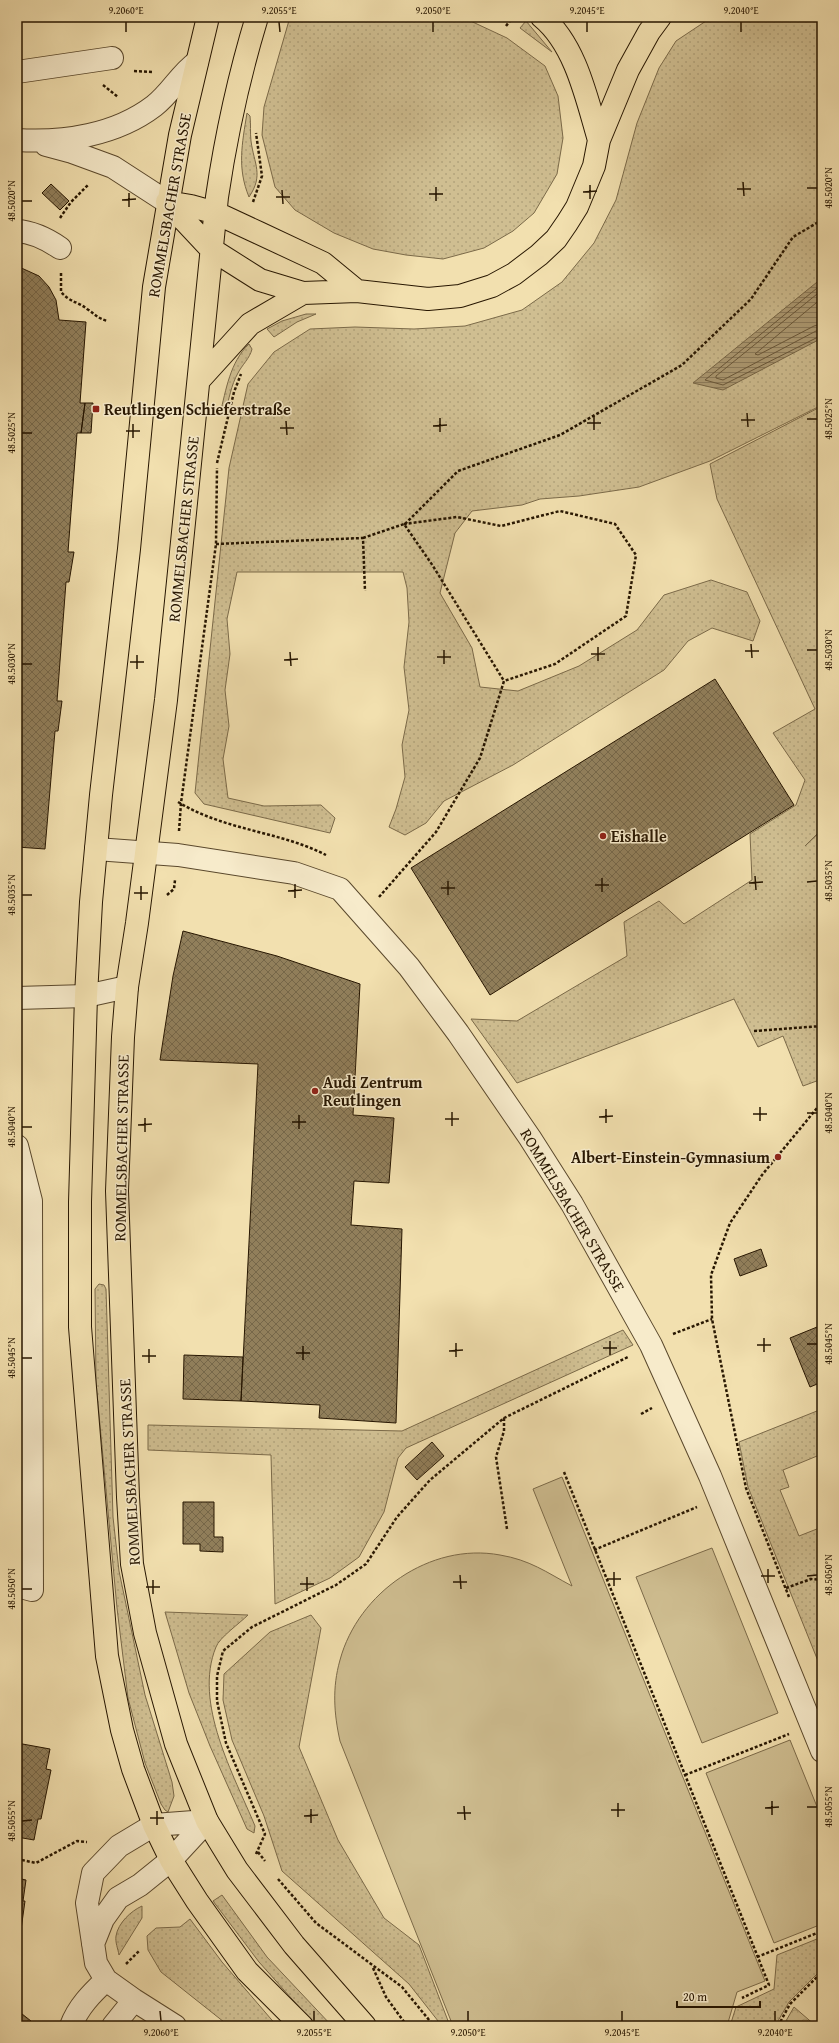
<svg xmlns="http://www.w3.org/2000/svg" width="839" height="2043" viewBox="0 0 839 2043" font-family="'Gentium Book Plus',serif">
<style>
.grass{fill:url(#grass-dots);stroke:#7b6a49}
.forest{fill:url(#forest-crowns);stroke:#7b6a49}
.pitch{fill:#cfbe91;stroke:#7b6a49}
.water{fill:url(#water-rules);stroke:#776646}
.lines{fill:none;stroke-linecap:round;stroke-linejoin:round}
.shore{stroke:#6a583a;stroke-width:1}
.building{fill:url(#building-cross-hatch);stroke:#271601}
.minor-casing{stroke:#5a482c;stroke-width:24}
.major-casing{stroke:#271601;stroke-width:24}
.path{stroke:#271601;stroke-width:2.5;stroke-dasharray:3 2;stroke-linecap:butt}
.minor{stroke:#f7ebcb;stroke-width:22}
.major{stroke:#f2e0af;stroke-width:22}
.ticks{fill:none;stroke:#271601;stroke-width:1.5}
.poi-dot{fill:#8f2418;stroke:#f7ebcb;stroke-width:1.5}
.labels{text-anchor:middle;stroke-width:3;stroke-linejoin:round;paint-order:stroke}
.street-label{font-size:16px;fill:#271601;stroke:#f7ebcb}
.poi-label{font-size:16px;font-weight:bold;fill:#271601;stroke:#f7ebcb;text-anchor:start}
.neatline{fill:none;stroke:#271601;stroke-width:1.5}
.ticks-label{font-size:10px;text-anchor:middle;fill:#271601}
</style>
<defs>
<pattern id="grass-dots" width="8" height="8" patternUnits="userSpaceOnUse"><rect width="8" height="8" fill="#cfbe91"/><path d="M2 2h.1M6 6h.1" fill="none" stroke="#b2a37b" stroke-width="1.8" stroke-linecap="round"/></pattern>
<pattern id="forest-crowns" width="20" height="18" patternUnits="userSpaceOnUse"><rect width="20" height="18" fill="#cfbe91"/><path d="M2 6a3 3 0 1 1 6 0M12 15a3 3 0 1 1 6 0" fill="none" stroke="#b2a37b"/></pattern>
<pattern id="water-rules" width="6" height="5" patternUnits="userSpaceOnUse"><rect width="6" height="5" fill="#ad9b74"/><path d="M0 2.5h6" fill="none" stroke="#8d7d5d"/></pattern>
<pattern id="building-cross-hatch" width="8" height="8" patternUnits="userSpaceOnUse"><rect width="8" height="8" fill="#917f5b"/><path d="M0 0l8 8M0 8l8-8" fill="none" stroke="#766749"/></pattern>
</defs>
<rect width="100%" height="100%" fill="#f2e0af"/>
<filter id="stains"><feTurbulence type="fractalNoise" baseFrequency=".005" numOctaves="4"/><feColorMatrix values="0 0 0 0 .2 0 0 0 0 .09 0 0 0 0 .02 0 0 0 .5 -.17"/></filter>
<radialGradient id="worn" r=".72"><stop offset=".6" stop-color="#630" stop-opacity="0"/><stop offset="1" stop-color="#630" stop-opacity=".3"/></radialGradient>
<!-- grass -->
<path class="grass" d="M290,17H462L507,38L545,66L558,96L563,138L557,174L534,213L513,231L484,248L443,259L406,255L373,249L334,233L295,210L275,187L262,135L264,107Z
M712,17H822V405L710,461L639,487L579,496L540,499L522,505L472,511L455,533L440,593L472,648L480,687L518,691L579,666L637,630L664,595L711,580L747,592L760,621L753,641L712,628L688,641L664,670L513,765L444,801L426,823L405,835L389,827L396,809L405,777L402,745L409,710L404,667L409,622L407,588L403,572H237L227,619L230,654L225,690L229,726L223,759L228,798L264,806L321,805L335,818L330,833L204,804L195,793L229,468L248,384L274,352L310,329L355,327L414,329L465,326L522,310L562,282L594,243L616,200L637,123L659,68L676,41Z
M526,21L552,52L520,28Z
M247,113L250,116C251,124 250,133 251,141C254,164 264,175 249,197C237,168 242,144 247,113Z
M306,314H316L297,322L274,337L267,329L282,321Z
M249,344L252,349C250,358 242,365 238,373C231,385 229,400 225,413L220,414C226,390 230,362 249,344Z
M822,406V829L805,846L822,830V1079L803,1086L783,1036L758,1047L734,999L517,1083L471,1019L517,1021L627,956L624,922L659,901L684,924L752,880L750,834L796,805L805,780L773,733L815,709L717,499L710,464Z
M99,1284L104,1285L106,1289L113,1517L119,1571L145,1695L172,1782L174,1796L168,1812L165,1810L161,1804L145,1763L128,1698L117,1608L96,1382L95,1289Z
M623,1330L633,1345L406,1448L398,1458L384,1512L359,1557L330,1578L275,1604L271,1455L148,1450V1425L402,1431Z
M822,1409V1454L783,1470L789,1487L780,1490L799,1536L822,1527V1671L748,1487L739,1442Z
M165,1612L248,1615C240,1623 219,1638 216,1647C193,1703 234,1775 255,1826L254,1833L247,1829L210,1746L189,1693Z
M311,1615L321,1628L299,1747L338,1840L384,1918L419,1945L450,2026H442L409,1984L282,1871L264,1816L232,1740L223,1700L224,1674L270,1632Z
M222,1895L267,1957L332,2026H316L259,1962L213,1901Z
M142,1906V1918L119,1955C118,1949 115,1942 116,1936C118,1923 131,1911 142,1906Z
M190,1919L222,1962L277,2026H229L161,1972L148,1950L147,1936L156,1928L180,1927Z
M822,1937V1969L789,2002L775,2026H730L736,2007L774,1989L777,1955Z"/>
<!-- forest -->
<path class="forest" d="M794,2007L816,2026H783Z"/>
<!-- pitch -->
<path class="pitch" d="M562,1477L765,1981L737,1992L727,2026H453L340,1741C334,1714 332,1688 340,1660C358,1593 430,1542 500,1555C530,1560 546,1572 572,1586L533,1489Z
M712,1548L778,1713L702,1743L636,1577Z
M790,1740L822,1819V1924L774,1943L706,1773Z"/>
<!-- water -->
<path class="water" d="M822,278V338L723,390L693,383Z"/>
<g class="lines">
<!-- shore -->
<path class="shore" d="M822,284L705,380L723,385L822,335
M822,290L716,376V378L723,380L816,331L822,330
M822,298L755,354L758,355L814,326L822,324"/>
</g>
<!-- building -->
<path class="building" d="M51,184L69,201L60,210L42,193Z
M17,266L39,276L49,287L56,300L59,320L86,322L80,403H85L81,433H77L68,552H74L69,582H66L57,701H62L58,731H55L45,849L17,847Z
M85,403H93L91,433H81Z
M715,679L794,805L490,995L411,868Z
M183,931L277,956L360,984L353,1115L394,1118L389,1183L354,1181L351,1225L402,1229L396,1423L319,1418L320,1405L241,1401L258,1064L160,1060L173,976Z
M761,1249L767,1266L740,1276L734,1259Z
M822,1325V1382L810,1387L790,1338Z
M184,1355L243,1357L241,1401L183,1399Z
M432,1442L444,1456L417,1480L405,1467Z
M183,1502H214V1537H223V1552L200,1551V1544H183Z
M17,1743L50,1749L46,1769L51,1770L41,1819H38L34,1840L17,1837Z
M17,1878L26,1880L23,1901H25L18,1951Z
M17,2010L31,2021L34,2026H17Z"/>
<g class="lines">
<!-- minor casing -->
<g class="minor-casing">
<path id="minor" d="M17,72L112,58
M17,140C64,143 116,135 154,106C171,93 180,74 197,62
M46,145L72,152L113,167L167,202
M17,231C33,232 47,239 60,248
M96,849L178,855L294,873L340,889L409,967L458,1033L530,1138L572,1204L651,1345L710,1476L822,1751
M17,998L86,996L127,987
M17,1146L31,1201L32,1590L17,1586
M93,1944L103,1919L118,1898L140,1885L171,1860L207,1821
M71,2026C78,2007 92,1993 106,1980
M113,2026L134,2000
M175,2026L134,2000L106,1980L96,1963L87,1903L93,1873L119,1846L154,1825L207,1821"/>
</g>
<!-- major casing -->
<g class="major-casing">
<path id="major" d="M208,17L180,135L154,287L129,549L101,795L91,902L86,996L80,1202V1327L107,1656L122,1730L133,1769L154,1825L171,1860L197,1901L247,1971L302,2026
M257,17C239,76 226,136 217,197L166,700L137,923L127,987L123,1037L117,1191L128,1497L132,1564L145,1633L176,1744L207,1821L237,1870L294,1945L365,2026
M542,17C576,45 587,100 599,140
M167,202L211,249L260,280L303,293L357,291L428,299L460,296L492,286L514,274L539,255L556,239L567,223L577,207L594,166L599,140L628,70L649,32L660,17
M167,202L191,206L216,213L259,233L323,263L357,291
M200,379L250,324L303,293"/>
</g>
<!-- path -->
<path class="path" d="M506,26L513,17
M134,71L153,72
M103,85L118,97
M253,202L262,176L256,133
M60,218L71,202L88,185
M61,273V292C71,303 77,301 87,309C95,314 98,319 108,321
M217,463L234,392L241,374
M405,524L458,471L560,435L682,365L751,299L793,237L822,220
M363,538L404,524L433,566L504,681
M216,544L363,538L365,591
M178,802C226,831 279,831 326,855
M179,831L181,803L216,544L217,468
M167,895L174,889L175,880
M379,897L436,832L480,758L504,681L555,664L626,616L636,555L615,524L560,511L501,526L457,517L404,524
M754,1031L822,1026
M673,1334L712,1319
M641,1414L652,1408
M504,1418V1431L496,1457L507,1529
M564,1472L769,1985L742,1998
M594,1550L697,1507
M786,1588L811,1579L822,1580
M789,1597L746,1488L712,1319L711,1275L730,1223L762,1175L822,1102
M685,1775L789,1734
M258,1852L265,1861
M256,1854L265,1834L226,1743L217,1701V1676L223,1651L252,1627L336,1585L366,1564L397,1517L430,1480L504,1418L628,1357
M17,1859L36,1863L77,1841L87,1842
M278,1879L316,1923L402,1987L434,2026
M757,1957L822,1931
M126,1964L140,1950
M373,1968L386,1997L407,2026
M778,2026L790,2004L822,1972"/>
<!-- minor -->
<use href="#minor" class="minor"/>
<!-- major -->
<use href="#major" class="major"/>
</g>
<!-- ticks -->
<path class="ticks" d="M126,22V32M279,22L280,32M433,22V32M587,22V32M741,22V32M743,182L744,196M590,185V199M436,187V201M807,188H817M737,189H751M282,190L283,204M583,192L597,191M129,193V207M429,194H443M276,197H290M122,200L136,199M22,201H32M747,413L748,427M594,416V430M440,418V432M807,419H817M741,420H755M286,421L287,435M587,423H601M133,424V438M433,426L447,425M280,428H294M126,431H140M22,433H32M751,644L752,658M598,647V661M444,650V664M807,650H817M745,651H759M290,652L291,666M591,654H605M137,655V669M437,657H451M284,660L298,659M130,662H144M22,664H32M755,876L756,890M602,878V892M448,881V895M807,882L817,881M749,883L763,882M295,884V898M595,885H609M141,886V900M441,888H455M288,891L302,890M134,893H148M22,895H32M760,1107V1121M606,1109V1123M452,1112V1126M807,1113H817M753,1114H767M299,1115V1129M599,1117L613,1116M145,1118V1132M445,1119H459M292,1122H306M138,1125L152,1124M22,1127H32M764,1338V1352M610,1341V1355M456,1343V1357M807,1344H817M757,1345H771M303,1346V1360M603,1348H617M149,1349V1363M449,1351L463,1350M296,1353H310M142,1356H156M22,1358H32M768,1569V1583M614,1572V1586M460,1575L461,1589M761,1576H775M807,1576L817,1575M307,1577V1591M607,1579H621M153,1580V1594M453,1582H467M300,1584H314M146,1587H160M22,1589H32M772,1801V1815M618,1803V1817M464,1806L465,1820M807,1807H817M765,1808L779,1807M311,1809V1823M611,1810H625M157,1811V1825M457,1813H471M304,1816L318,1815M150,1818H164M22,1821L32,1820M160,2011L161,2021M314,2011V2021M468,2011V2021M622,2011V2021M775,2011V2021"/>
<!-- markers -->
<g class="poi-dot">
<rect x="92" y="405" width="8" height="8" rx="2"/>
<circle cx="603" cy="836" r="4"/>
<circle cx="315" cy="1091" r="4"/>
<circle cx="778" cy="1157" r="4"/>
</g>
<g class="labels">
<!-- street labels -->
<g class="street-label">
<text transform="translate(169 205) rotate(-80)" y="6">ROMMELSBACHER STRASSE</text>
<text transform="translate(183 529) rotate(-84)" y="6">ROMMELSBACHER STRASSE</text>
<text transform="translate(121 1148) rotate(-89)" y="6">ROMMELSBACHER STRASSE</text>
<text transform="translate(573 1210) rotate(59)" y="6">ROMMELSBACHER STRASSE</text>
<text transform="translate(129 1472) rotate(-93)" y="6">ROMMELSBACHER STRASSE</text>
</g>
<!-- poi labels -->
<g class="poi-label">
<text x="104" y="415">Reutlingen Schieferstraße</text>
<text x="611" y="842">Eishalle</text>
<text x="323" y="1088">Audi Zentrum<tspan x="323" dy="18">Reutlingen</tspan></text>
<text x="770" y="1163" text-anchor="end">Albert-Einstein-Gymnasium</text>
</g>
</g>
<!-- margin -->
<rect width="839" height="2043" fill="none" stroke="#f2e0af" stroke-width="44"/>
<!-- scale -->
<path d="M677 2001v6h83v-6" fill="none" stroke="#271601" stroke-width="2"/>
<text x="683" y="2001" font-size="12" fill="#271601" stroke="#f7ebcb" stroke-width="3" paint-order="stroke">20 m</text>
<rect x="22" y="22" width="795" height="1999" class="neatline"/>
<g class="ticks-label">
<text x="126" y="14">9.2060°E</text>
<text x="279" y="14">9.2055°E</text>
<text x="433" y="14">9.2050°E</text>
<text x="587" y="14">9.2045°E</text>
<text x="741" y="14">9.2040°E</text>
<text transform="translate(828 188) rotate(-90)" y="4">48.5020°N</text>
<text transform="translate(11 201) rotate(-90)" y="4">48.5020°N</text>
<text transform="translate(828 419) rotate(-90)" y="4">48.5025°N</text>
<text transform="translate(11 433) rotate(-90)" y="4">48.5025°N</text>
<text transform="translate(828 650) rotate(-90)" y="4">48.5030°N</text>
<text transform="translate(11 664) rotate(-90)" y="4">48.5030°N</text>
<text transform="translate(828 881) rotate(-90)" y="4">48.5035°N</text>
<text transform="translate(11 895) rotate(-90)" y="4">48.5035°N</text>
<text transform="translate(828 1113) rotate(-90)" y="4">48.5040°N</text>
<text transform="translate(11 1127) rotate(-90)" y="4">48.5040°N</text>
<text transform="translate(828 1344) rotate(-90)" y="4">48.5045°N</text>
<text transform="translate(11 1358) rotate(-90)" y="4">48.5045°N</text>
<text transform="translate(828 1575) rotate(-90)" y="4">48.5050°N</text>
<text transform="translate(11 1589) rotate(-90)" y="4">48.5050°N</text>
<text transform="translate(828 1807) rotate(-90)" y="4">48.5055°N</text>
<text transform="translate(11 1821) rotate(-90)" y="4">48.5055°N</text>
<text x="161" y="2036">9.2060°E</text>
<text x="314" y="2036">9.2055°E</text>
<text x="468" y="2036">9.2050°E</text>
<text x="622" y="2036">9.2045°E</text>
<text x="775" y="2036">9.2040°E</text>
</g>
<rect width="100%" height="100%" filter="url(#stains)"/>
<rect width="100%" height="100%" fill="url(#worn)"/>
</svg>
